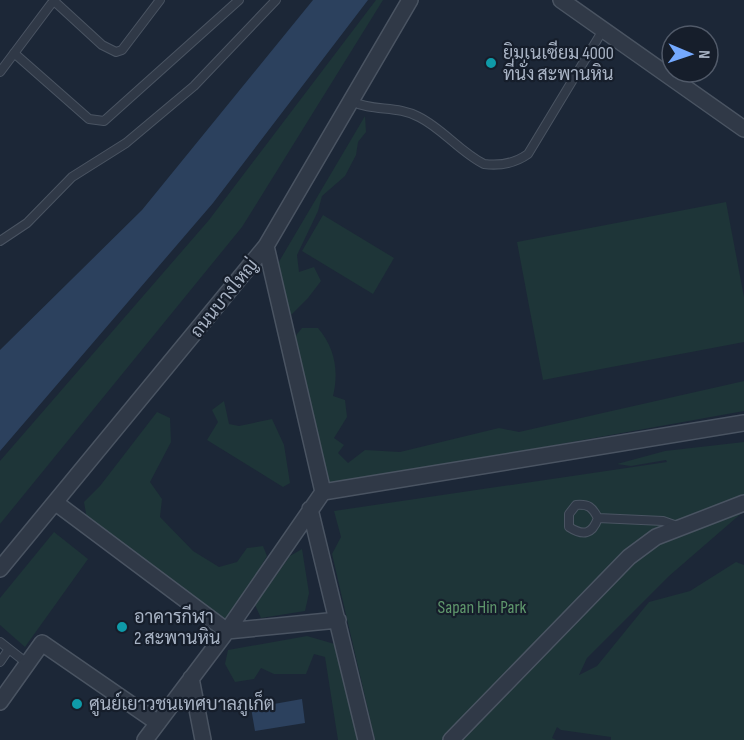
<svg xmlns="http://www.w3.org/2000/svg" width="744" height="740" viewBox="0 0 744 740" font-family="'Sofia Sans Condensed',Sarabun,sans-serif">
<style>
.green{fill:#1e3538}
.water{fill:#2c415e}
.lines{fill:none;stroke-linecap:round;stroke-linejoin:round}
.service-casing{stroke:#4a5462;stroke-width:10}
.minor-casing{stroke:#4a5462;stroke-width:18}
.service{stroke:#303947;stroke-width:8}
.minor{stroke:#303947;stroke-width:15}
.culture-dot{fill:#0f9aa8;stroke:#161e2b;stroke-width:2}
.labels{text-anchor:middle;stroke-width:4.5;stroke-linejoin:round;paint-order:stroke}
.poi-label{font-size:18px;fill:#a9b4c5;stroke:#161e2b;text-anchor:start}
.street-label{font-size:18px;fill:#a9b4c5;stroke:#161e2b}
.park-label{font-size:18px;fill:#5f976c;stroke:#161e2b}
</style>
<rect width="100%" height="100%" fill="#1c2737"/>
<!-- green -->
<path class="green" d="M376,0H383L242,227L0,524V461L209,220Z
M365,116L366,132L358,142L356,155L345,176L322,196L318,211L297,255L299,272L314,267L321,281L308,298L289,317L277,265Z
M726,202L744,297V342L543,380L517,242Z
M323,215L394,258L373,294L302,251Z
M302,328H318C335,348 339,371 333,396L345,400L347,417L334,438L344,445L338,453L348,463L365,450L400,452L499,428L519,432L744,381V411L327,486L293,339Z
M224,401L229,424L239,426L272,419L284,445L290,483L283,487L207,440L218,422L212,410Z
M157,412L170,418L171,442L150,482L162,499L160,517L193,551L219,567L237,562L247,548L263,546L267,556L227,622L87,519L84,502L100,486Z
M744,442V511L669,576L587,658L579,675L597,666L649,602L690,591L736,562L744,565V740H611V737L561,730L557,727L552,738L556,740H375L332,554L341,537L334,511L667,462L666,460L631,466L617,464L665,451Z
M54,532L88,559L25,647L0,625V598Z
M302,549L309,593L305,611L261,618L255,605L290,556Z
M307,636L338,645L357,740H338L325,657L314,654L306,674H274L261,668L254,679L235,682L225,664L228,650Z"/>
<!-- water -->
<path class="water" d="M313,0H368L213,203L0,451V350L142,210Z
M302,699L305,723L255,731L251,708Z"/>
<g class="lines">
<!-- service casing -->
<g class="service-casing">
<path id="service" d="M53,0L102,45L116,52L122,50L160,0
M14,53L89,119L104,121L239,0
M0,72L54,0
M351,101C373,112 397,105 419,117C443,129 460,152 484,164C500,166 514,164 528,154L603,30
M0,241L27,223L72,177L126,143L194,86L276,0
M598,518C592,535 583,536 569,527V514L576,505C589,504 592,507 598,518L663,521L680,527
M0,642L28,664
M0,662L9,649"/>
</g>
<!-- minor casing -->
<g class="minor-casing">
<path id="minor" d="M561,0L744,129
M266,246L323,492
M56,503L227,631L338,620
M310,509L366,740
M0,569L266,246L410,0
M191,678L203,740
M0,702L42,643L158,723
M145,740L227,631L323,492L744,423
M451,740L629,557L656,537L744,503"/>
</g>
<!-- service -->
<use href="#service" class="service"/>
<!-- minor -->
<use href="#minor" class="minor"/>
</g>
<!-- markers -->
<g class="culture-dot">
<circle cx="491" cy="63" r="6"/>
<circle cx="122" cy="627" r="6"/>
<circle cx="77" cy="704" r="6"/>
</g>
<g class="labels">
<!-- poi labels -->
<g class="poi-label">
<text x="503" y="59">ยิมเนเซียม 4000<tspan x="503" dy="21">ที่นั่ง สะพานหิน</tspan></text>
<text x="134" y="623">อาคารกีฬา<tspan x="134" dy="21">2 สะพานหิน</tspan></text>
<text x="89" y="710">ศูนย์เยาวชนเทศบาลภูเก็ต</text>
</g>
<!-- street labels -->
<g class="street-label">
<text transform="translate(224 298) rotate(-51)" y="6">ถนนบางใหญ่</text>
</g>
<!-- park labels -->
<g class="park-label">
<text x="482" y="613">Sapan Hin Park</text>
</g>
</g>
<!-- north arrow -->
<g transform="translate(690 54) rotate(92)"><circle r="28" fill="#161e2b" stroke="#515a69" stroke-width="1.5"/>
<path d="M0-4.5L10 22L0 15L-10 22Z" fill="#74a9ff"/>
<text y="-9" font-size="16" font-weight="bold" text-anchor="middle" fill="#a9b4c5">N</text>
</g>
</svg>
